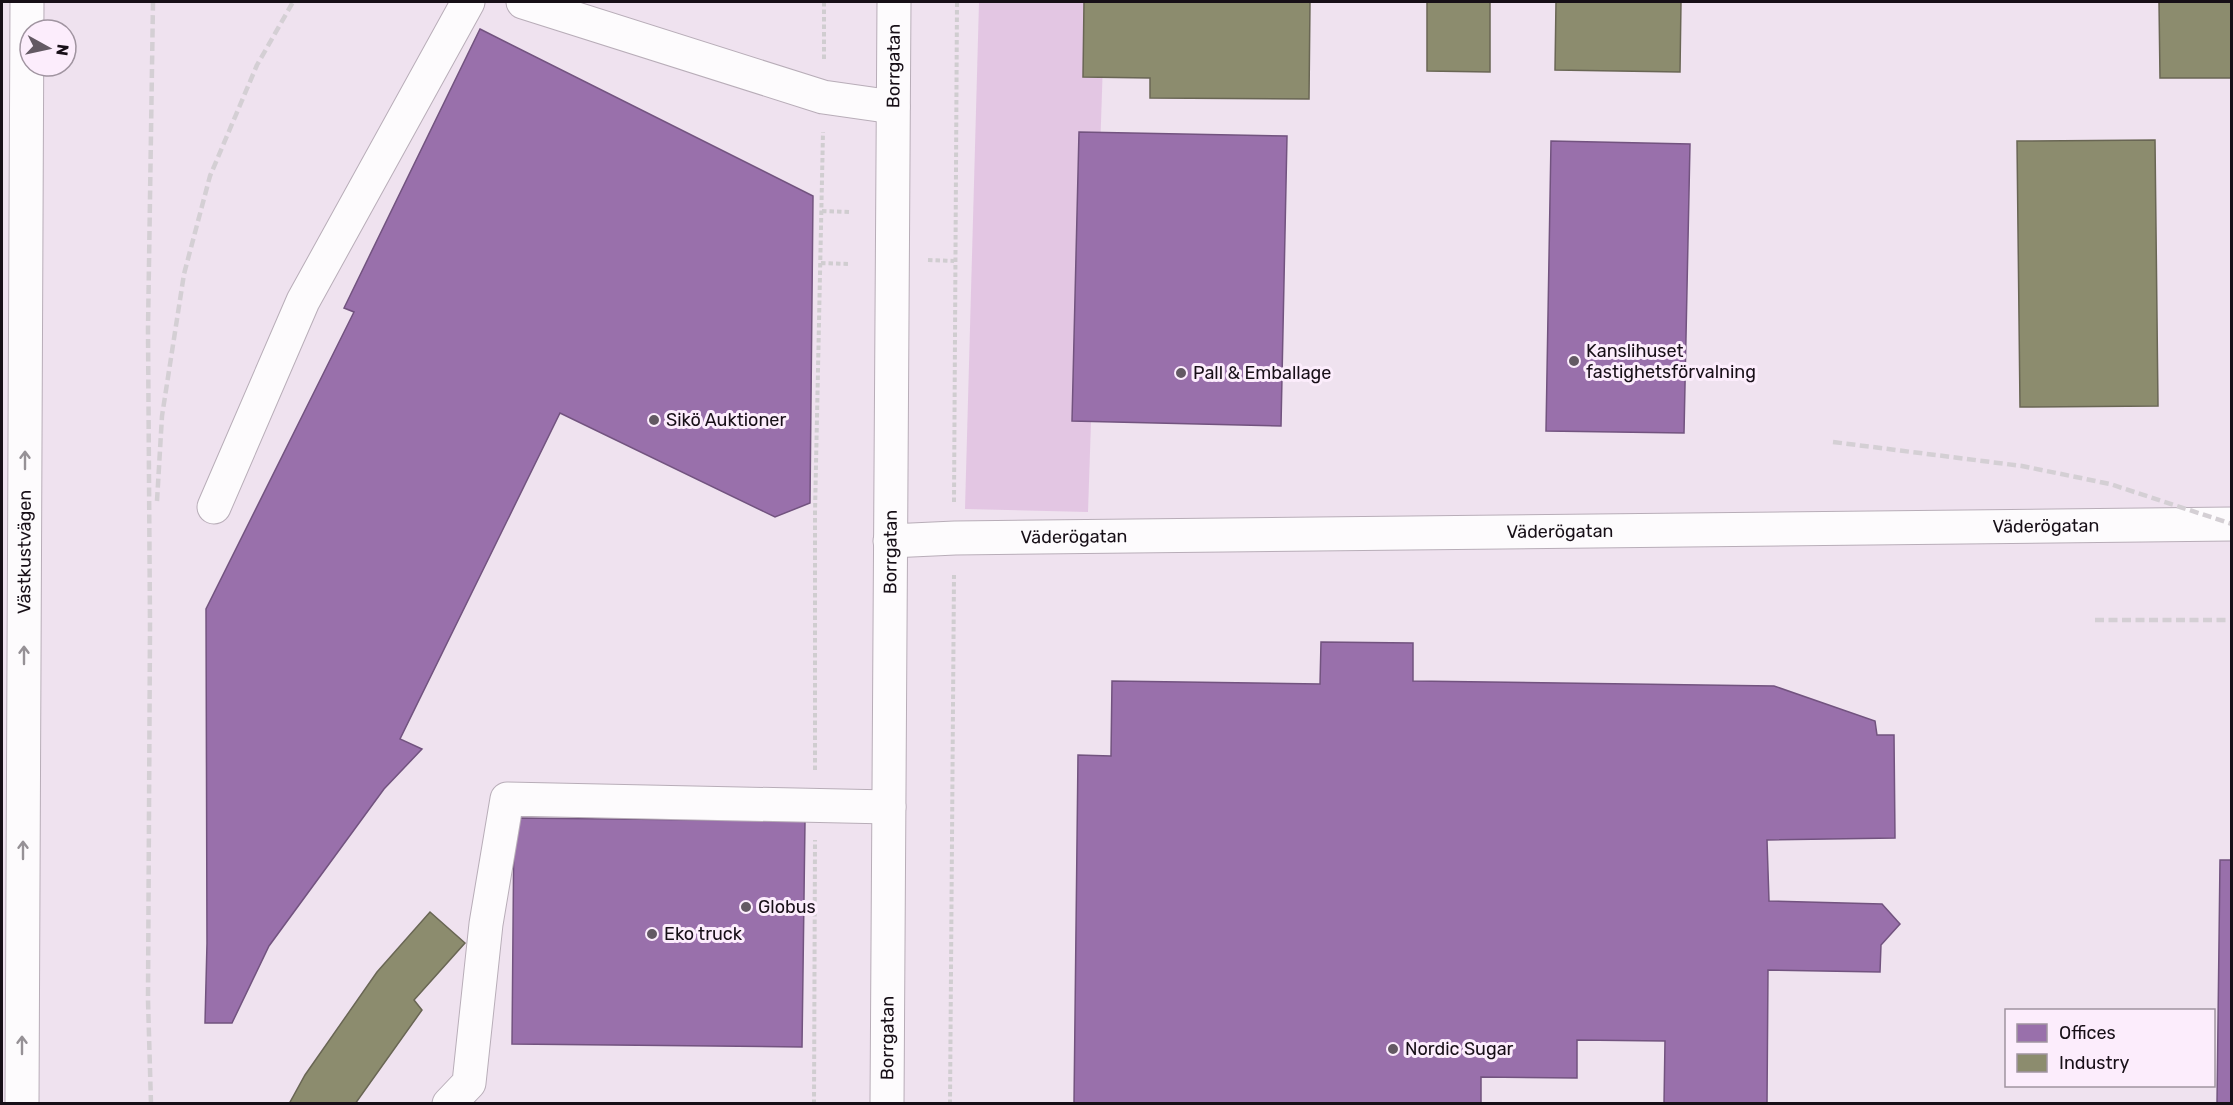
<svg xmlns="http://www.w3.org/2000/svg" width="2233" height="1105" viewBox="0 0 2233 1105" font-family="Rubik,sans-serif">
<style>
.green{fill:#e3c6e3}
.offices{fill:#9970ab;stroke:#72537f;stroke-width:1.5}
.industry{fill:#8c8c6e;stroke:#696654;stroke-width:1.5}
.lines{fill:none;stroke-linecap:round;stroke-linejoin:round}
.minor-casing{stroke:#b8adb8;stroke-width:35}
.major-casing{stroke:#b8adb8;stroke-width:35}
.path{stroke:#d0cdd0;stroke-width:4;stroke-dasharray:4.5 3;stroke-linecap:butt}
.minor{stroke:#fdfbfd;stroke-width:33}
.major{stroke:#fdfbfd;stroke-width:33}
.rail{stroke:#d4cfd4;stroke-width:4.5;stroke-dasharray:9 4.5;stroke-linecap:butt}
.oneway{stroke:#969196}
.poi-dot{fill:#635963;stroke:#fcedfc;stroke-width:2}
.labels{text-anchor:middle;stroke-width:6;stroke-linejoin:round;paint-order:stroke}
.street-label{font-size:18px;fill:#170f17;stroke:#fcedfc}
.poi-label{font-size:18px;fill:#170f17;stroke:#fcedfc;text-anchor:start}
</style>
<rect width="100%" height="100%" fill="#efe2ef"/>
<!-- green -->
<path class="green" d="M979,2H1105L1088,512L965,509Z"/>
<!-- offices -->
<path class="offices" d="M480,29L813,196L810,503L775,517L560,413L400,739L422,749L384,789L269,946L232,1023H205L207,943L206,609L354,312L344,308Z
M1079,132L1287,136L1281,426L1072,421Z
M1551,141L1690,144L1684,433L1546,431Z
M1321,642L1413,643V681L1774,686L1875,721L1877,735H1894L1895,838L1767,840L1769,901L1882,904L1900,924L1881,945L1880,972L1768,970L1767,1104H1664L1665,1041L1577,1040V1078L1481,1077V1104H1074L1078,755L1111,756L1112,681L1320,684Z
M514,818L805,821L802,1047L512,1044Z
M2220,860H2232V1104H2217Z"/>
<!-- industry -->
<path class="industry" d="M1084,2H1310L1309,99L1150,98V78L1083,77Z
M1427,2H1490V72L1427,71Z
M1556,2H1681L1680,72L1555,70Z
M2159,2H2232V78H2160Z
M2155,140L2158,406L2020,407L2017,141Z
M430,912L465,943L414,1000L422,1010L355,1104H289L305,1075L377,972Z"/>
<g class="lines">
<!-- minor casing -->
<g class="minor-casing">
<g id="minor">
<path d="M523,2L823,97L893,107"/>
<path d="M214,507L303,301L468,2"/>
<path id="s1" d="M890,541L955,538L2232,524"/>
<path d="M449,1104L469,1083L486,924L507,799L889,807"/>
<path id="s2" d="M887,1104L894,2"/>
</g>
</g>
<!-- major casing -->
<g class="major-casing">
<g id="major">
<path id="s3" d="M22,1104L27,2"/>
</g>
</g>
<!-- path -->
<path class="path" d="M824,59V2
M822,211L850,212
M928,260L954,261
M821,263L848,264
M954,502L957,2
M815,770V512L823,132
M814,1104L815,840
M950,1104L954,575"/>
<!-- minor -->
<use href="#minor" class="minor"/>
<!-- major -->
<use href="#major" class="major"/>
<!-- rail -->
<path class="rail" d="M1833,442L2022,466L2110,484L2232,524
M157,501L162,416L184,274L210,176L257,65L293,2
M2095,620H2232
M151,1104L148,1000L150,626L148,329L153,2"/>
</g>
<!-- one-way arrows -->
<defs><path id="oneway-shaft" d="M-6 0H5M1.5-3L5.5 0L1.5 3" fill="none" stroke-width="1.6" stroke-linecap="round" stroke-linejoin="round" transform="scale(1.5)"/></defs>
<g class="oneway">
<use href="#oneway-shaft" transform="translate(25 460) rotate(-90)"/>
<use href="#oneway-shaft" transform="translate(24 655) rotate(-90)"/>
<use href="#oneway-shaft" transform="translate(23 850) rotate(-90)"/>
<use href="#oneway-shaft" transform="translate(22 1045) rotate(-90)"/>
</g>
<!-- markers -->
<g class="poi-dot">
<circle cx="1574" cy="361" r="6"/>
<circle cx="1181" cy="373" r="6"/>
<circle cx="654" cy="420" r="6"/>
<circle cx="746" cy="907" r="6"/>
<circle cx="652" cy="934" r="6"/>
<circle cx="1393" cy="1049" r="6"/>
</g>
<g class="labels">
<!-- street labels -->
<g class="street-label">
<text dy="6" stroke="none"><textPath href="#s2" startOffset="1038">Borrgatan</textPath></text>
<text dy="6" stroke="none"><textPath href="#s1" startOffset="1156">Väderögatan</textPath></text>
<text dy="6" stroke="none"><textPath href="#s1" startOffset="670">Väderögatan</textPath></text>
<text dy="6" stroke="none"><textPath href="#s1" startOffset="184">Väderögatan</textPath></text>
<text dy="6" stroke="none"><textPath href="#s3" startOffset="552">Västkustvägen</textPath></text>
<text dy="6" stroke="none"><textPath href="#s2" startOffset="552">Borrgatan</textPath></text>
<text dy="6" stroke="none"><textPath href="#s2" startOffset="66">Borrgatan</textPath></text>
</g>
<!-- poi labels -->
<g class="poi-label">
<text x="1586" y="357">Kanslihuset<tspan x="1586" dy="21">fastighetsförvalning</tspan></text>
<text x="1193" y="379">Pall &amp; Emballage</text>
<text x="666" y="426">Sikö Auktioner</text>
<text x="758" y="913">Globus</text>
<text x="664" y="940">Eko truck</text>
<text x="1405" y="1055">Nordic Sugar</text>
</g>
</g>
<!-- border -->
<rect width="2233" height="1105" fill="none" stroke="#170f17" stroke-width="6"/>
<!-- legend -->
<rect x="2005" y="1009" width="210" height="78" fill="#fcedfc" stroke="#a094a0" stroke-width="1.5"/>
<rect x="2017" y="1024" width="30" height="18" fill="#9970ab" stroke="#a094a0" stroke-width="1.5"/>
<text x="2059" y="1039" font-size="18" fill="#170f17">Offices</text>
<rect x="2017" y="1054" width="30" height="18" fill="#8c8c6e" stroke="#a094a0" stroke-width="1.5"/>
<text x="2059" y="1069" font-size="18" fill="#170f17">Industry</text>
<!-- north arrow -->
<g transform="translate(48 48) rotate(98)"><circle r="28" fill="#fcedfc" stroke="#a094a0" stroke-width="1.5"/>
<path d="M0-4.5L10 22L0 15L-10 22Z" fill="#635963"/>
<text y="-9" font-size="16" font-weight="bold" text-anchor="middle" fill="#170f17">N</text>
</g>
</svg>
